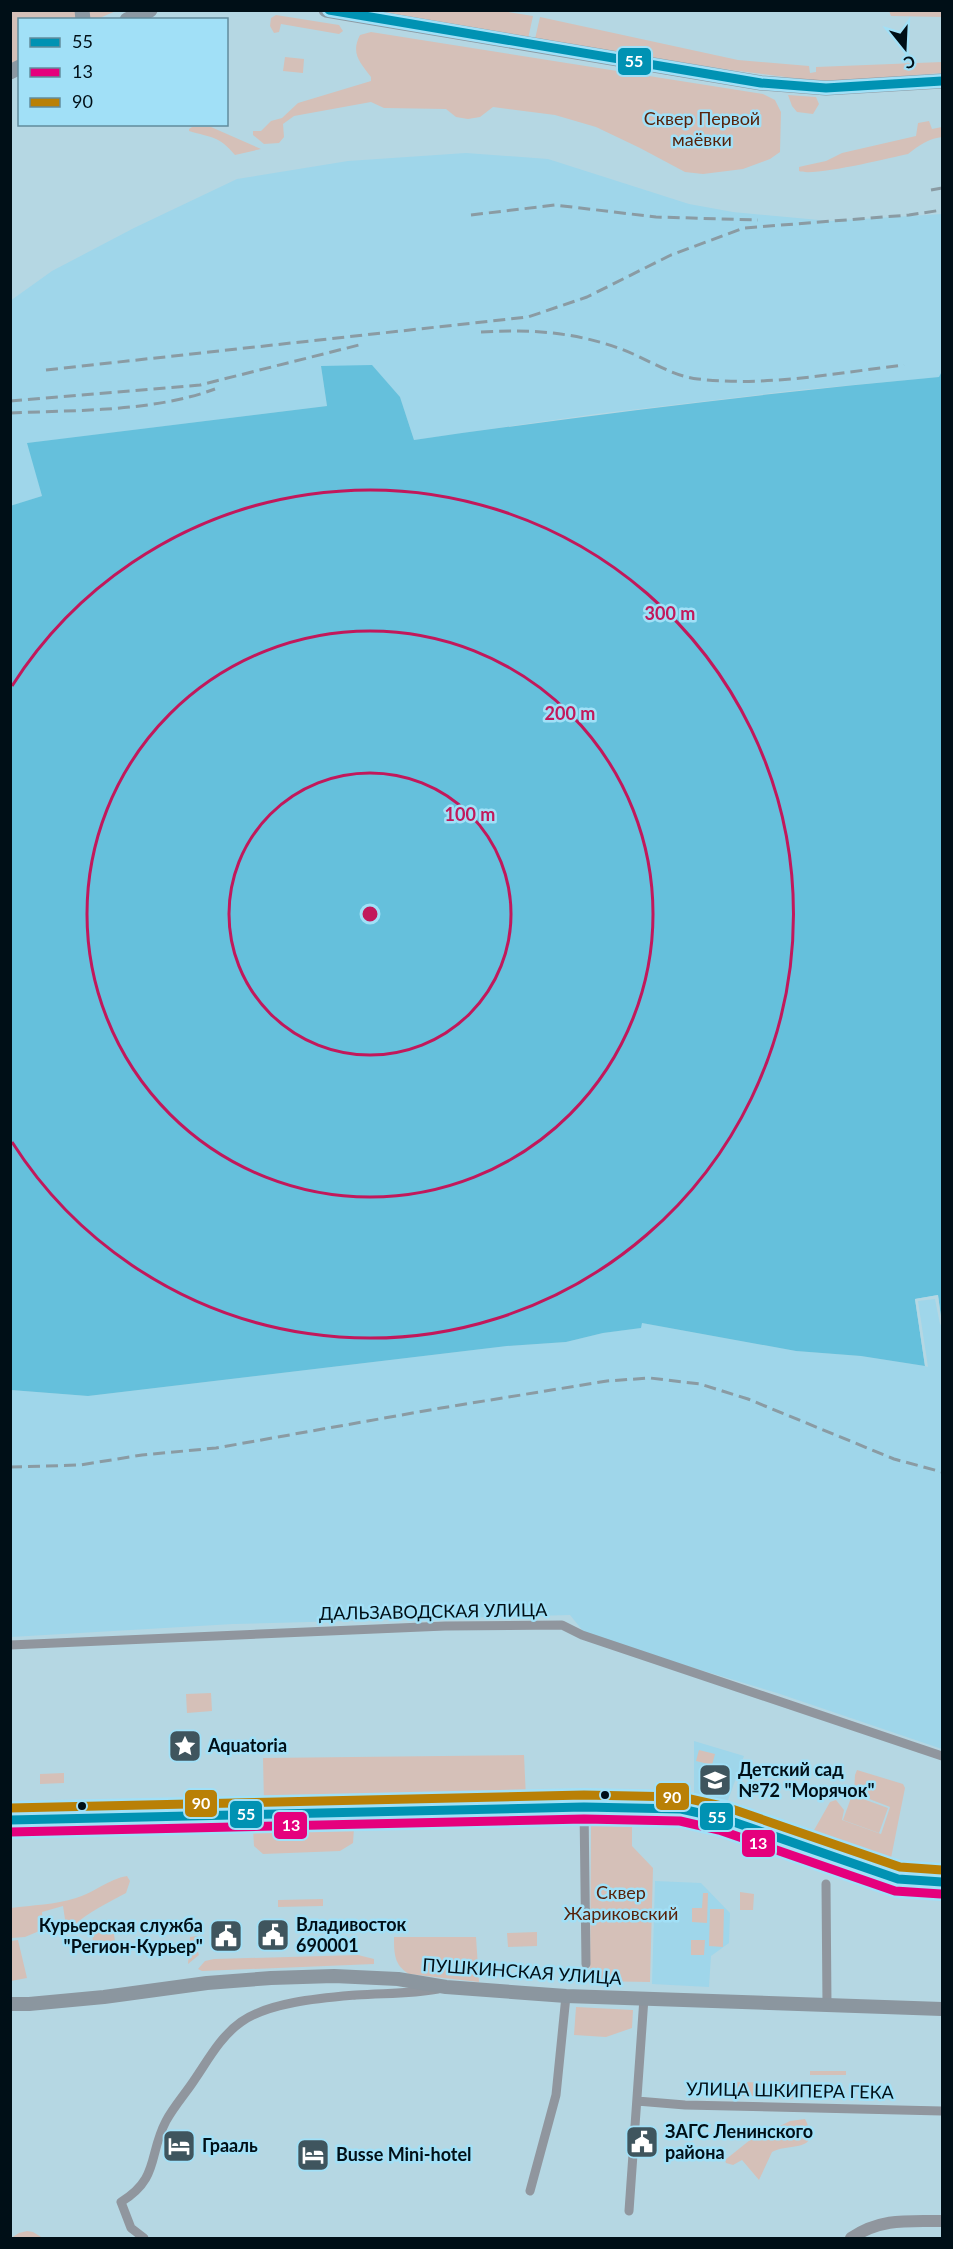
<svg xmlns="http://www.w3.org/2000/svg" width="953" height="2249" viewBox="0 0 953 2249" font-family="Lato,sans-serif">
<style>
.built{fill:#9fd6ea}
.green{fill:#d5c0b8}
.water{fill:#65c0dc}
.pier{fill:#b5d7e3}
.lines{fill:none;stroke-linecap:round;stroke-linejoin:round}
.minor{stroke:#90969e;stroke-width:9}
.tertiary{stroke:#90969e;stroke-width:12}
.secondary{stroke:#8b969f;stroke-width:14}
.primary{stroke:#8c99a3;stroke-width:15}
.rail{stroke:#8a9ba3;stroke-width:3;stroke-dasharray:12 6;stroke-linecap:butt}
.bus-1-casing{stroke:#a1e0f7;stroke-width:14}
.bus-2-casing{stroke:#a1e0f7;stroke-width:14}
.bus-3-casing{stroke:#a1e0f7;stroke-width:14}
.bus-1{stroke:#0092b3;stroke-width:9}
.bus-2{stroke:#e5007d;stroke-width:9}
.bus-3{stroke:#b98006;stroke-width:9}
.ring{fill:none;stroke:#c2185b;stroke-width:3}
.bus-dot{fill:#000f17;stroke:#a1e0f7;stroke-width:2}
.labels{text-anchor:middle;stroke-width:5;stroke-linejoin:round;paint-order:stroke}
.park-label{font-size:18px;fill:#57220a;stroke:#a1e0f7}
.street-label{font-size:18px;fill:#000f17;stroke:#a1e0f7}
.poi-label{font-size:18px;font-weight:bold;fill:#000f17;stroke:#a1e0f7;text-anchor:start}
.centre{fill:#c2185b;stroke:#a1e0f7;stroke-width:3}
.ring-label{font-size:18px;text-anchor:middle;font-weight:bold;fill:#c2185b;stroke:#a1e0f7;stroke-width:5;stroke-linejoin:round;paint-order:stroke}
.line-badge{stroke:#a1e0f7;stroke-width:2}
.badge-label{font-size:16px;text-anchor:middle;font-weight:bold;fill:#fff}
</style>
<rect width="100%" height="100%" fill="#b5d7e3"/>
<!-- built -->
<path class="built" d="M466,153L548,159L689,204L733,212L830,221L942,214V371L940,377L799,390L596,414L414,440L400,397L321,366L327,406L28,443L42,496L11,506L10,301L52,271L134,228L237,179L348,161Z
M942,1134V1749L777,1693L587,1636L570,1615L233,1624L11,1637V1390L88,1396L507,1346L566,1342L603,1333L640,1328L642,1323L796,1351L861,1356L925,1366L915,1299Z
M694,1741L744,1756L727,1803L694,1793Z
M655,1881L701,1883L730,1913L729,1943L711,1956L709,1987L652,1984Z"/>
<!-- green -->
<path class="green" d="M367,10H496L533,16L528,39Z
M11,11H77V19L20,20L19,60L11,64Z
M87,11H116L95,20L88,19Z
M889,11H942V17L891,16Z
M276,15L339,25L343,31L339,34L281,24L279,32L274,33L270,26L271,18Z
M540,17L738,60L809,66L810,73L816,72V67L942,62V73L836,81L809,80L731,70L535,39Z
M371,32L763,94L775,100L781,112L780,152L770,159L743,169L703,174L685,172L640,148L596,127L555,115L493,107L480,117L468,119L456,117L446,109L384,108L371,102L294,116L283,124L284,137L279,143L264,144L253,135V131H261L271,121L282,118L298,103L371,81V77C361,63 350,54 360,35Z
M285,57L304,59L303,73L283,71Z
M788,95L816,97L819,104L813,114L797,112L792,106Z
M929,121L932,129L942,127V137C927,139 920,145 908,154C889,158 813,177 799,171V167L803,166L826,161L842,153L916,136L918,123Z
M192,127H211L261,149L235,155C218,135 212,138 189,131V129Z
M211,1693L212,1711L187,1713L186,1694Z
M699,1750L715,1754L712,1765L696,1761Z
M524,1755L526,1798L264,1804L263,1758Z
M857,1770L903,1784L905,1788L891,1858L813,1832L830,1802L836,1800L844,1810L842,1820L881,1834L890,1807L854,1793L855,1775Z
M64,1773V1783L40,1784V1774Z
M852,1795L888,1808L879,1833L843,1820Z
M591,1825L632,1827V1846L653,1868L650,1982L590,1981Z
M354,1827L353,1843L340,1851L263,1854L254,1846L253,1829Z
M127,1876L130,1881L126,1893C107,1903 89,1912 73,1926H66L63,1906L42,1912L43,1922L46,1925L44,1929L25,1937L11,1938V1908C32,1905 55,1905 76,1898C93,1893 109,1879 127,1876Z
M740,1892L754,1894L753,1910H740Z
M703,1893H708L707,1923L692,1922V1908H702Z
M323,1899V1906L278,1907V1900Z
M710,1909H724L723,1947L709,1946Z
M113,1928L115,1941L93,1943L92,1931Z
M537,1932V1946L508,1947L507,1933Z
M197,1936L198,1946H193V1951L198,1952L199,1955L188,1964L190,1937Z
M394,1937H476L479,1982L409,1974C394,1965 394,1953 394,1937Z
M18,1940L27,1978L11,1981V1941Z
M691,1940H705L704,1955H691Z
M358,1955L374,1959V1964L202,1971L198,1969L205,1961L214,1959Z
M576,2007L633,2010L632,2028L606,2037L574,2035Z
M810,2071H846V2075H810Z
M733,2082L797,2083V2099L777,2098L770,2091L763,2096H733Z
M805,2119C823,2154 789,2142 772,2152L759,2180L742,2160L733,2165L726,2163L725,2160L760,2132L776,2128L790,2121Z
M27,2231L33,2232L43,2238H11L19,2233Z"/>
<!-- water -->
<path class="water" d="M372,365L400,397L414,440C589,415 764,393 939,377L942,371V1323L938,1295L915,1299L925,1366L861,1356L796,1351L642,1323L641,1328L603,1333L566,1342L507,1346L88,1396L11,1390L10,506L42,496L27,443L327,406L321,366Z"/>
<!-- pier -->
<path class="pier" d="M938,1295L942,1326L940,1324L935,1299L918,1301L928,1367L925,1366L915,1299Z"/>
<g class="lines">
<!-- minor -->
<path class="minor" d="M10,1645L445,1626L562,1625L582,1635L942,1756
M584,1807L586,1964
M826,1884L827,2005
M637,2101L685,2105L942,2111
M530,2191L556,2095L566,1996
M629,2211L644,1998
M144,2238L131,2228L121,2202C160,2178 148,2155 166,2121C174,2106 186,2093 195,2079C208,2060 221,2036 241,2022C269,2002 322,1998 356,1995C384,1993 411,1994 438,1989"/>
<!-- tertiary -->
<path class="tertiary" d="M851,2238C881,2218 907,2221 942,2221"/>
<!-- secondary -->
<path class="secondary" d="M10,2004H29L104,1997L207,1983L271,1978L334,1976L398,1979L446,1987L566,1996L942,2009"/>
<!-- primary -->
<path class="primary" d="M82,10L83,20
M326,10L761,83L826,88L942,81
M127,20L150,10
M10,72L20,67
M10,1820L584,1807L681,1809L722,1818L898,1879L942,1882"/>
<!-- rail -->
<path class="rail" d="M931,190L942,188
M471,215L555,205L656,217L758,220
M481,332C530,329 575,332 621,349C646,358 671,376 698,379C766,387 836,373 904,365
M46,370L528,317L587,297L671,255L744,228L909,215L942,210
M10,401L200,385L363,344
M10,413C76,410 153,412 215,389
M10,1467L80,1465L142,1455L216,1448L441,1408L607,1381L650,1378L700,1384L748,1399L894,1459L942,1472"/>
<!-- bus-1 casing -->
<g class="bus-1-casing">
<path id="bus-1" d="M329,10L761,83L826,88L942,81
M10,1820L584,1807L681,1809L722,1818L898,1879L942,1882"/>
</g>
<!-- bus-2 casing -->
<g class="bus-2-casing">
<path id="bus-2" d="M10,1832L584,1819L680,1821L719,1830L895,1891L941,1894"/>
</g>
<!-- bus-3 casing -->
<g class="bus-3-casing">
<path id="bus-3" d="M10,1808L584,1795L681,1797L726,1807L900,1867L942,1870"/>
</g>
<!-- bus-1 -->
<use href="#bus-1" class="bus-1"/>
<!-- bus-2 -->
<use href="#bus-2" class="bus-2"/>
<!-- bus-3 -->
<use href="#bus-3" class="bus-3"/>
</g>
<!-- distance rings -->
<g class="ring">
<circle cx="370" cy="914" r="141"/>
<circle cx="370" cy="914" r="283"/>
<path d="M12 686A424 424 0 1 1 12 1142"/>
</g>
<!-- icons -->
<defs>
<g id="sight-square" transform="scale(1.725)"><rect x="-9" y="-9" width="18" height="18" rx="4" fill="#3f555e" stroke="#a1e0f7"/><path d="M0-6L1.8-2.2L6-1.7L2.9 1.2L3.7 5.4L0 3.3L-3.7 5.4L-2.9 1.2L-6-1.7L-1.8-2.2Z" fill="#fff"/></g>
<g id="school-square" transform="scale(1.725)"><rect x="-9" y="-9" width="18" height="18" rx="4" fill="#3f555e" stroke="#a1e0f7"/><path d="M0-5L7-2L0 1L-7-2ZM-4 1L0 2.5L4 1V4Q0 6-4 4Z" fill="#fff"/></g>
<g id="civic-square" transform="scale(1.725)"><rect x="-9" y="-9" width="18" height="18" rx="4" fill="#3f555e" stroke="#a1e0f7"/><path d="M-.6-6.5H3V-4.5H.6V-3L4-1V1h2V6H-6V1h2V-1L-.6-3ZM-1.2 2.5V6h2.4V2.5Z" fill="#fff"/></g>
<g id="hotel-square" transform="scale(1.725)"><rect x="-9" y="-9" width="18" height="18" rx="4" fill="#3f555e" stroke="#a1e0f7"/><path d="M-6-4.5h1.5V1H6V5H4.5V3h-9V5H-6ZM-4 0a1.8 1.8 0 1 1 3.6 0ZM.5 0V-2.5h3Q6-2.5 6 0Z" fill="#fff"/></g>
</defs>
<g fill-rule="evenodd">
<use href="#sight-square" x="185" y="1746"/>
<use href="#school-square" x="715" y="1780"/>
<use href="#civic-square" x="273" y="1935"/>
<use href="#civic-square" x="226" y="1936"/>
<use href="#civic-square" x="642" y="2142"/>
<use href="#hotel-square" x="179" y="2146"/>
<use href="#hotel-square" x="313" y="2155"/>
</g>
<!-- markers -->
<g class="bus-dot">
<circle cx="605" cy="1795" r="5"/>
<circle cx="82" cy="1806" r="5"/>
</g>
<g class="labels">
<!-- park labels -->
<g class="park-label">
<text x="702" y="125">Сквер Первой<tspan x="702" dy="21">маёвки</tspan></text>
<text x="621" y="1899">Сквер<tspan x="621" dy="21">Жариковский</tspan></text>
</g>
<!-- street labels -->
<g class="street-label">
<text transform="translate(433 1612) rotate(-1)" y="6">ДАЛЬЗАВОДСКАЯ УЛИЦА</text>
<text transform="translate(522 1972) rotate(4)" y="6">ПУШКИНСКАЯ УЛИЦА</text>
<text transform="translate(790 2091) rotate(1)" y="6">УЛИЦА ШКИПЕРА ГЕКА</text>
</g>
<!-- poi labels -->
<g class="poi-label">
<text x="208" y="1752">Aquatoria</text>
<text x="738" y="1776">Детский сад<tspan x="738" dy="21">№72 "Морячок"</tspan></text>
<text x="296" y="1931">Владивосток<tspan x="296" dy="21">690001</tspan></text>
<text x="203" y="1932" text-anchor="end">Курьерская служба<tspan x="203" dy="21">"Регион-Курьер"</tspan></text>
<text x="665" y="2138">ЗАГС Ленинского<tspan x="665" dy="21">района</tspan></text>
<text x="202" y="2152">Грааль</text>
<text x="336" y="2161">Busse Mini-hotel</text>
</g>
</g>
<circle cx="370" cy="914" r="9" class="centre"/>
<g class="ring-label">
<text x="670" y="620">300 m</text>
<text x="570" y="720">200 m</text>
<text x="470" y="821">100 m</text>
</g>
<g class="line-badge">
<rect x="617" y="47" width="35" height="29" rx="6" fill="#0092b3"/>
<rect x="655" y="1782" width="35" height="29" rx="6" fill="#b98006"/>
<rect x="184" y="1789" width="34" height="29" rx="6" fill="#b98006"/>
<rect x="229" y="1800" width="34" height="29" rx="6" fill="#0092b3"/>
<rect x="699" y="1802" width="35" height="29" rx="6" fill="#0092b3"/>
<rect x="273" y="1811" width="35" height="29" rx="6" fill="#e5007d"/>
<rect x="741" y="1829" width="35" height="29" rx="6" fill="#e5007d"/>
</g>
<g class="badge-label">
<text x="634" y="67">55</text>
<text x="672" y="1803">90</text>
<text x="201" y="1809">90</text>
<text x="246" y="1820">55</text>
<text x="717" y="1823">55</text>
<text x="291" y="1831">13</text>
<text x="758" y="1849">13</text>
</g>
<!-- border -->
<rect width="953" height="2249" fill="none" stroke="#000f17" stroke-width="24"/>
<!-- legend -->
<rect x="18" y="18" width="210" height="108" fill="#a1e0f7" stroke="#618c9d" stroke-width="1.5"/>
<rect x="30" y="38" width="30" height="9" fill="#0092b3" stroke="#618c9d" stroke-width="1.5"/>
<text x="72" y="48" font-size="18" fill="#000f17">55</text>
<rect x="30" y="68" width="30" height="9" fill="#e5007d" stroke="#618c9d" stroke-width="1.5"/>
<text x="72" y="78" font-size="18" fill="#000f17">13</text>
<rect x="30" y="98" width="30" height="9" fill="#b98006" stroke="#618c9d" stroke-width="1.5"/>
<text x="72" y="108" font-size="18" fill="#000f17">90</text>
<!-- north arrow -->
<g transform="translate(905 48) rotate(162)" stroke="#a1e0f7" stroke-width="4.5" paint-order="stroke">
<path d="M0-4.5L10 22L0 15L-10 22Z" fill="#000f17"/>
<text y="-9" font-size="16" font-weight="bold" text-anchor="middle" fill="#000f17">С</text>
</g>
</svg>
